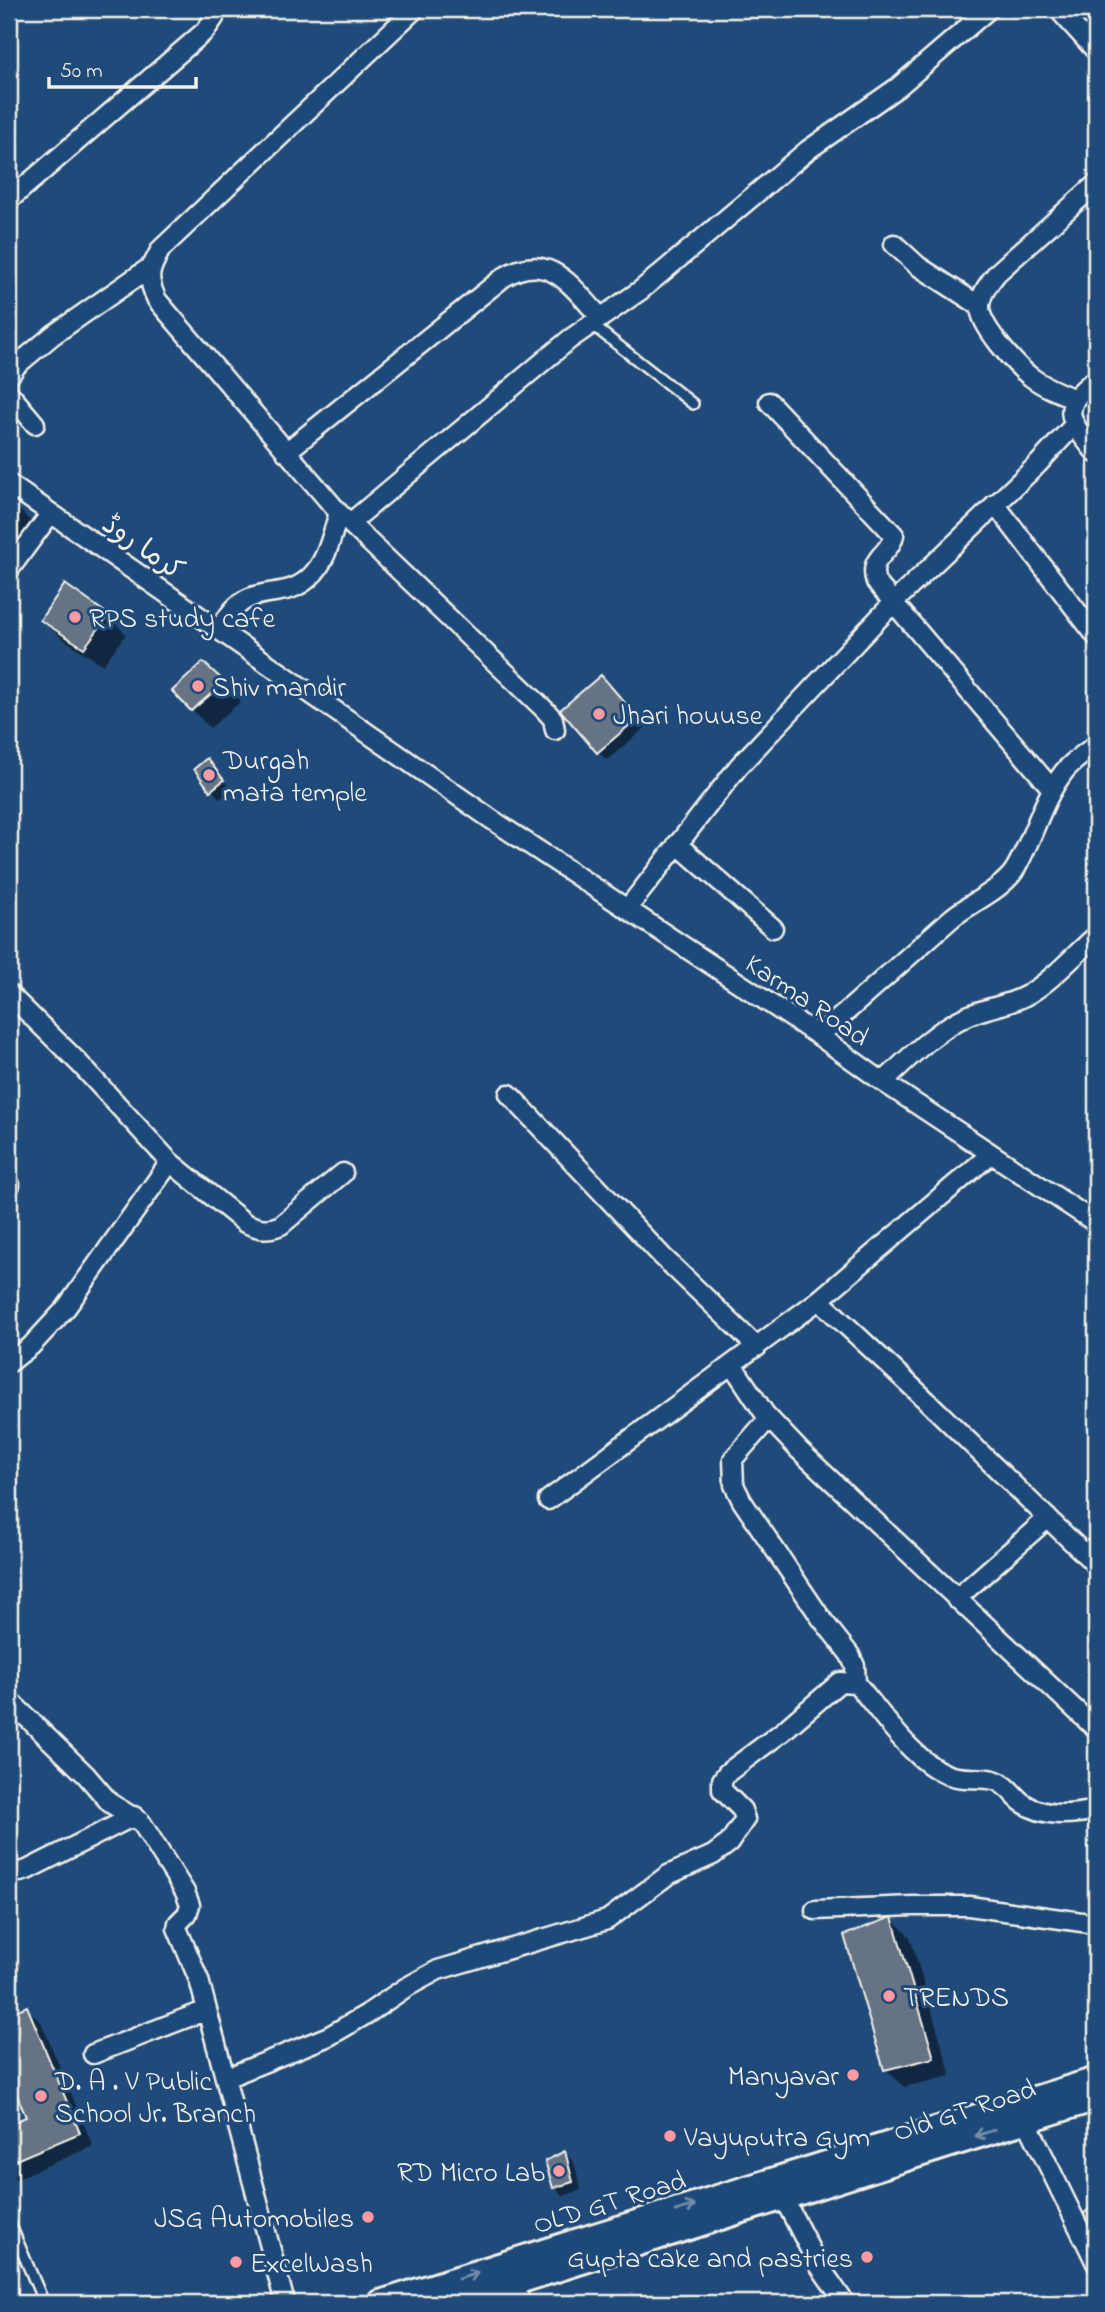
<svg xmlns="http://www.w3.org/2000/svg" width="1105" height="2312" viewBox="0 0 1105 2312" font-family="'Indie Flower','Playpen Sans Arabic',sans-serif">
<style>
.shadow{fill:#0007}
.building{fill:#667385;stroke:#f4f1e8;stroke-width:2}
.lines{fill:none;stroke-linecap:round;stroke-linejoin:round}
.service-casing{stroke:#f4f1e8;stroke-width:14}
.minor-casing{stroke:#f4f1e8;stroke-width:23}
.secondary-casing{stroke:#f4f1e8;stroke-width:30}
.service{stroke:#1f4a7a;stroke-width:9}
.minor{stroke:#1f4a7a;stroke-width:18}
.secondary{stroke:#1f4a7a;stroke-width:24}
.oneway{stroke:#748da6}
.poi-dot{fill:#ff9aa2;stroke:#1f4a7a;stroke-width:2.5}
.labels{text-anchor:middle;stroke-width:6;stroke-linejoin:round;paint-order:stroke}
.street-label{font-size:28px;fill:#f4f1e8;stroke:#1f4a7a}
.poi-label{font-size:28px;fill:#f4f1e8;stroke:#1f4a7a;text-anchor:start}
</style>
<rect width="100%" height="100%" fill="#1f4a7a"/>
<filter id="ink" filterUnits="userSpaceOnUse"><feTurbulence type="fractalNoise" baseFrequency=".0143" numOctaves="2"/><feDisplacementMap in="SourceGraphic" scale="14" xChannelSelector="R" yChannelSelector="G"/><feConvolveMatrix kernelMatrix="1 2 1 2 8 2 1 2 1" color-interpolation-filters="sRGB"/></filter>
<g filter="url(#ink)">
<!-- shadow -->
<path class="shadow" d="M9,499L35,526L9,553Z
M66,586L108,616L126,634L103,665L60,637L42,619Z
M224,683L241,701L210,728L174,691Z
M610,686L645,728L607,760L598,752Z
M207,761L232,790L220,799L196,770Z
M892,1919L910,1937L951,2076L904,2087L886,2069Z
M27,2008L41,2022L93,2146L9,2182V2126L28,2118L9,2071V2016Z
M565,2153L574,2162L581,2190L563,2196L555,2187Z
M1096,2208V2241L1087,2231L1092,2209Z"/>
<!-- building -->
<path class="building" d="M65,584L109,615L84,648L40,620Z
M203,662L225,682L191,711L172,691Z
M601,675L638,718L597,753L560,710Z
M207,758L224,780L210,791L194,769Z
M892,1917L934,2058L884,2070L844,1935Z
M27,2006L80,2133L9,2163V2124L26,2117L9,2076V2014Z
M565,2151L573,2182L553,2188L545,2161Z
M1096,2206V2237L1093,2232L1085,2233L1080,2217L1091,2207Z"/>
<g class="lines">
<!-- service casing -->
<g class="service-casing">
<path id="service" d="M591,324L693,404
M9,2221L44,2303"/>
</g>
<!-- minor casing -->
<g class="minor-casing">
<path id="minor" d="M415,9L161,249C149,271 146,277 157,300L339,513L545,710L553,719L555,730
M1058,9L1096,51
M9,200L205,31L214,18L211,9
M894,244L918,266L980,306
M9,376L17,365L53,335L152,266
M1096,379C1056,408 1071,422 1096,453
M9,393L35,424
M1075,399C1060,393 1044,387 1031,377C1016,366 980,326 980,307C980,294 990,282 997,273L1096,184
M769,402L894,535C891,554 867,557 876,582L1052,789
M286,452L504,277C549,249 572,287 601,318
M9,484L491,819L819,1036L883,1082L1096,1223
M995,504L1096,636
M350,523L570,339L641,290L808,150L898,87L989,9
M9,570L51,513
M219,630C227,618 235,604 249,598C270,589 290,596 310,577C327,562 332,534 339,513
M677,844L773,928
M627,909L739,766L894,602L1038,464L1074,425
M9,994L79,1063L170,1162L245,1223C259,1229 267,1231 281,1225L343,1173
M819,1036L953,917C971,903 1002,889 1014,871C1033,840 1041,802 1063,773C1071,762 1085,753 1096,745
M883,1082C909,1058 934,1031 967,1016C986,1007 1008,1006 1027,995C1053,980 1074,955 1096,936
M509,1094L663,1257L757,1347
M9,1184L10,1185
M819,1300L924,1398L1096,1565
M9,1363L31,1346L66,1308L170,1162
M733,1366L765,1414L799,1450L1096,1729
M769,1418L733,1459L734,1485L742,1501L821,1618L850,1655L855,1666L856,1683
M548,1500L819,1300L991,1154
M956,1599L1048,1518
M9,1700L86,1775L110,1803L141,1822L185,1892L190,1905L187,1914L178,1923L177,1928L199,1980L285,2303
M9,1870L20,1872L27,1870L134,1816
M815,1910L913,1906H969L1096,1924
M93,2054L207,2010
M226,2078L329,2036L367,2014L405,1988L438,1970L607,1920L668,1875L713,1855L729,1843L745,1819L742,1810L722,1790V1780L727,1773L782,1732L840,1682L856,1683C880,1711 912,1760 946,1774C962,1781 979,1776 994,1780C1008,1784 1013,1796 1023,1803C1045,1818 1072,1815 1096,1810
M1026,2120L1096,2263
M783,2197L816,2261L845,2303
M513,2283L521,2303"/>
</g>
<!-- secondary casing -->
<g class="secondary-casing">
<path id="secondary" d="M380,2303L1096,2080
M449,2303L1096,2098"/>
</g>
<!-- service -->
<use href="#service" class="service"/>
<!-- minor -->
<use href="#minor" class="minor"/>
<!-- secondary -->
<use href="#secondary" class="secondary"/>
</g>
<!-- one-way arrows -->
<defs><path id="oneway-shaft" d="M-6 0H5M1.5-3L5.5 0L1.5 3" fill="none" stroke-width="1.6" stroke-linecap="round" stroke-linejoin="round" transform="scale(1.75)"/></defs>
<g class="oneway">
<use href="#oneway-shaft" transform="translate(985 2133) rotate(162)"/>
<use href="#oneway-shaft" transform="translate(685 2208) rotate(-17)"/>
<use href="#oneway-shaft" transform="translate(468 2276) rotate(-17)"/>
</g>
</g>
<!-- markers -->
<g class="poi-dot">
<circle cx="75" cy="617" r="7"/>
<circle cx="198" cy="686" r="7"/>
<circle cx="599" cy="714" r="7"/>
<circle cx="209" cy="775" r="7"/>
<circle cx="889" cy="1996" r="7"/>
<circle cx="853" cy="2075" r="7"/>
<circle cx="41" cy="2096" r="7"/>
<circle cx="670" cy="2136" r="7"/>
<circle cx="559" cy="2171" r="7"/>
<circle cx="368" cy="2217" r="7"/>
<circle cx="867" cy="2257" r="7"/>
<circle cx="236" cy="2262" r="7"/>
</g>
<g class="labels">
<!-- street labels -->
<g class="street-label">
<text transform="translate(144 546) rotate(35)" y="10">کرما روڈ</text>
<text transform="translate(808 999) rotate(34)" y="10">Karma Road</text>
<text transform="translate(964 2109) rotate(-18)" y="10">Old GT Road</text>
<text transform="translate(609 2201) rotate(-17)" y="10">OLD GT Road</text>
</g>
<!-- poi labels -->
<g class="poi-label">
<text x="89" y="627">RPS study cafe</text>
<text x="212" y="696">Shiv mandir</text>
<text x="613" y="724">Jhari houuse</text>
<text x="223" y="769">Durgah<tspan x="223" dy="32">mata temple</tspan></text>
<text x="903" y="2006">TRENDS</text>
<text x="839" y="2085" text-anchor="end">Manyavar</text>
<text x="55" y="2090">D. A . V Public<tspan x="55" dy="32">School Jr. Branch</tspan></text>
<text x="684" y="2146">Vayuputra Gym</text>
<text x="545" y="2181" text-anchor="end">RD Micro Lab</text>
<text x="354" y="2227" text-anchor="end">JSG Automobiles</text>
<text x="853" y="2267" text-anchor="end">Gupta cake and pastries</text>
<text x="250" y="2272">ExcelWash</text>
</g>
</g>
<!-- margin -->
<rect width="1105" height="2312" fill="none" stroke="#1f4a7a" stroke-width="35"/>
<rect x="18" y="18" width="1070" height="2277" fill="none" stroke="#f4f1e8" stroke-width="2.5" filter="url(#ink)"/>
<!-- scale -->
<path d="M49 77v10h147v-10" fill="none" stroke="#f4f1e8" stroke-width="3.5"/>
<text x="60" y="77" font-size="21" fill="#f4f1e8" stroke="#1f4a7a" stroke-width="5" paint-order="stroke">50 m</text>
</svg>
